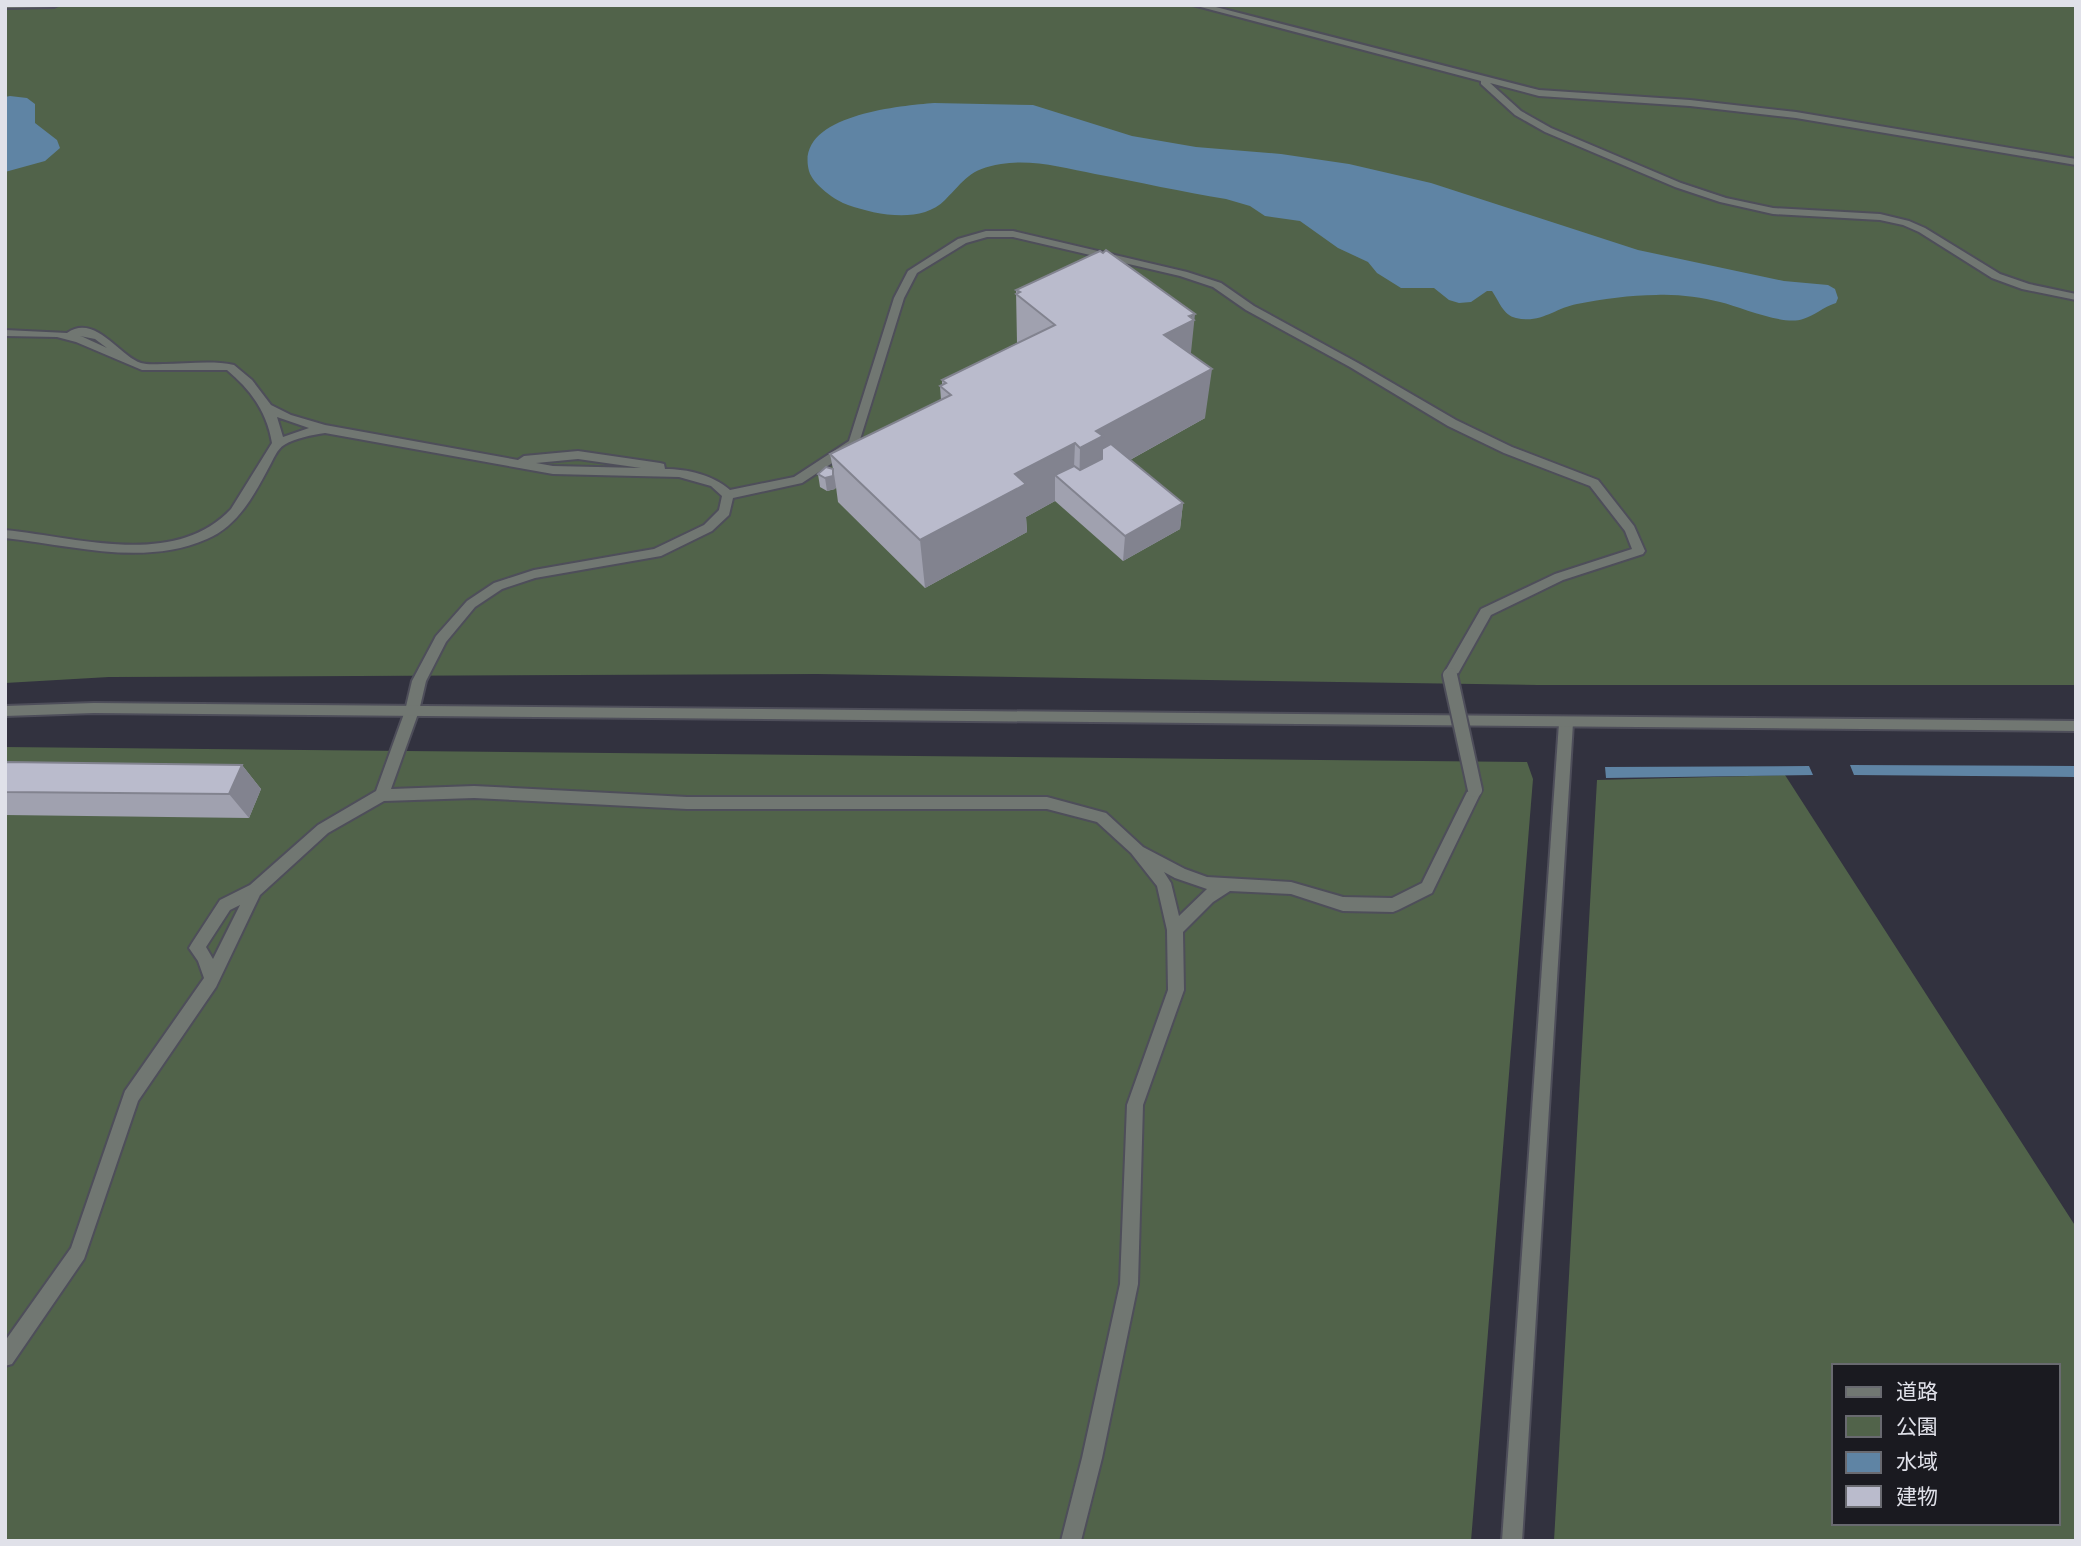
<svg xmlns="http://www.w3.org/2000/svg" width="2081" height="1546" viewBox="0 0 2081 1546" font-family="'Asap Condensed','Noto Sans JP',sans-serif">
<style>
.green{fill:#51634a;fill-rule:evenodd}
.water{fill:#5f84a4}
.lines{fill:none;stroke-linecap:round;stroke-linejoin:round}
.service-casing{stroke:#4e4e5a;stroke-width:4}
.minor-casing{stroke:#4e4e5a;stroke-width:4}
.tertiary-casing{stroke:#4e4e5a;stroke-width:4}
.service{fill:#717772;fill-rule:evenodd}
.minor{fill:#717772;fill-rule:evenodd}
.tertiary{fill:#717772;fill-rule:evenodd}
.service-bridge-casing{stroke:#4e4e5a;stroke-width:18;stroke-linecap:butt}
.service-bridge{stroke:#717772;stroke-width:14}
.wall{fill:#a0a1af}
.shaded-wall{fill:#82838f}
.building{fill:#babbcc;stroke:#82838f;stroke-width:2}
</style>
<rect width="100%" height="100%" fill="#32323f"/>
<!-- green -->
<path class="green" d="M5,5H2076V685H1538L817,674L109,677L5,683Z
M5,747L1527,762L1533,779L1471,1541H5Z
M1785,775L2076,1227V1541H1554L1597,780ZM1834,1366H2058V1523H1834Z"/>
<!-- water -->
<path class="water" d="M10,96L27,98L35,104V123L57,140L60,148L45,161L5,172V97Z
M934,103L1033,105L1132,136L1196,147L1281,154L1349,164L1431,183L1638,250L1784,281L1828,285L1835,289L1838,298L1836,303C1823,307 1814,316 1803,319C1783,326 1741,307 1720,302C1700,297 1677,294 1656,295C1631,295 1602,299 1577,304C1555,308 1541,324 1516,318C1503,315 1499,301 1492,291H1487L1471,302L1459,303L1449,300L1434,288H1401L1377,273L1368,262L1338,248L1300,221L1265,216L1250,206L1226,199C1182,192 1139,182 1095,174C1065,168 1032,159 1001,164C969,169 965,180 945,200C921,224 877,215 848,205C836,201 813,185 809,171C794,115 899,106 934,103Z
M1850,765L2076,766V777L1854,775Z
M1809,766L1813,775L1606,778L1605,767Z"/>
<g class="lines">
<!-- service casing -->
<g class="service-casing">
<path id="service" d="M5,5H58L54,7L5,8Z
M1193,5H1208L1539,90L1690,100L1796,112L2076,159V165L1796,118L1690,106L1539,96L1490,83L1521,111L1551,128L1681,183L1726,198L1773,208L1880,214L1909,221L1925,228L2000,274L2029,284L2076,294V300L2022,289L1992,278L1919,232L1903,225L1880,220L1773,214L1720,202L1675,187L1545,132L1515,115L1481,84V81Z
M986,231H1013L1187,272L1221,283L1254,306L1358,363L1456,420L1512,447L1598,480L1634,526L1645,551L1643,554L1563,580L1491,615L1455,679H1445L1443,675L1481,609L1555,574L1632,549L1625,531L1590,486L1504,453L1448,426L1350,367L1246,310L1213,287L1180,276L1013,237H987L966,243L917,273L904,298L858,446L802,483L733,498L729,515L712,531L661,556L535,578L502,589L475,607L446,642L426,681L419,711L391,789L474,786L687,797H1047L1106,813L1143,847L1185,869L1207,877L1291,882L1343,897L1392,898L1422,883L1470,786H1480L1482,790L1432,893L1398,910L1393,912L1343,911L1291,894L1230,891L1213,902L1183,932L1184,990L1143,1105L1138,1284L1102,1458L1081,1541H1061L1082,1458L1120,1284L1127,1105L1168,990L1167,930L1157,886L1131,853L1097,822L1047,809H687L474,798L384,801L328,833L260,895L216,987L138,1101L84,1259L12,1364L5,1366V1341L71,1248L125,1091L204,978L198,961L189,948L192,943L220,900L250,885L318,825L376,791L405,711L412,681L436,636L467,601L494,583L534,570L654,549L704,525L719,510L722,496L711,486L679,477L553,474L325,433C312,435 295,438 284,445C277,449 273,460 269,467C254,495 238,526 207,539C144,567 71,545 5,538V530C77,537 175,569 231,509L272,443C267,412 251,390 227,370H142L76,342L57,337L5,336V330L67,333C95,313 119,356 141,363C148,365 156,364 163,364C186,364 212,360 234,365L252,380L271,405L291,415L325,425L518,460L524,456L578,451L660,463L664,464L665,469C688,469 713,475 730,490L794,477L849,441L894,298L908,271L958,239ZM80,336L95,339L107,348L83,337ZM277,417L309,428L283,437ZM578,459L641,468L553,466L536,463ZM1164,872L1175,878L1207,889L1179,916L1171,883ZM240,905L213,959L206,947L230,910Z"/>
</g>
<!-- minor casing -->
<g class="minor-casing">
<path id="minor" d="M1566,718L1573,723L1522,1541H1502L1559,723Z"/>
</g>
<!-- tertiary casing -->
<g class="tertiary-casing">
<path id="tertiary" d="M94,703L2076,721V731L94,713L5,716V706Z"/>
</g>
<!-- service -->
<use href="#service" class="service"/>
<!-- minor -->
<use href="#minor" class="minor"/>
<!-- tertiary -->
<use href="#tertiary" class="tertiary"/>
<!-- service-bridge casing -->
<g class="service-bridge-casing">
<path id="service-bridge" d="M1450,675L1475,790"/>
</g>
<!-- service-bridge -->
<use href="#service-bridge" class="service-bridge"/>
</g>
<!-- wall -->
<path class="wall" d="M1016,290L1191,354L1205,418L1130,460L1183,503L1180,529L1123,561L1055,501L1026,517L1027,532L925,588L838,502L836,487L835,489L827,491L820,487L818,474L833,469L830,454L941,400L940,386L942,385V380L1017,343Z
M5,762L242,765L261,789L249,818L5,815Z"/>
<!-- shaded-wall -->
<path class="shaded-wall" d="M1195,314L1190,362L1164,335Z
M1212,369L1205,418L1101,476L1079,496L1080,448L1096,431Z
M1075,443L1073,491L1055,475V501L1026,517L1027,532L925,588L920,540L1015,474Z
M834,474L836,487L835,489L827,491L825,478Z
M1183,503L1180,529L1123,561L1125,536Z
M242,765L261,789L249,818L229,794Z"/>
<!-- building -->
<path class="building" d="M1106,250L1195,314L1189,316L1194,320L1164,335L1212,369L1096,431L1103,436L1080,448L1075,443L1015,474L1026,484L920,540L830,454L951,395L940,386L946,383L942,380L1055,325L1016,294L1020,292L1016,290L1100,251L1103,253Z
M1111,444L1183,503L1125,536L1055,475L1074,466L1080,470L1102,459V449Z
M826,467L833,469V476L825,478L818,474Z
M5,762L242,765L229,794L5,792Z"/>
<!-- border -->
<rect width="2081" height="1546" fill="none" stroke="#e0e1e9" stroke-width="14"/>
<!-- legend -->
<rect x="1832" y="1364" width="228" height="161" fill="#1a1a20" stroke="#696a70" stroke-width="2"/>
<rect x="1846" y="1387" width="35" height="10" fill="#717772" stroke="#696a70" stroke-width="2"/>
<text x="1896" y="1399" font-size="21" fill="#e0e1e9">道路</text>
<rect x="1846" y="1416" width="35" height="21" fill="#51634a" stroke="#696a70" stroke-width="2"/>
<text x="1896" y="1434" font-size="21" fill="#e0e1e9">公園</text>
<rect x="1846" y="1452" width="35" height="21" fill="#5f84a4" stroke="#696a70" stroke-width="2"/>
<text x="1896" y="1469" font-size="21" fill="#e0e1e9">水域</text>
<rect x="1846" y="1486" width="35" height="21" fill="#babbcc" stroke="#696a70" stroke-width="2"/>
<text x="1896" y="1504" font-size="21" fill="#e0e1e9">建物</text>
</svg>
